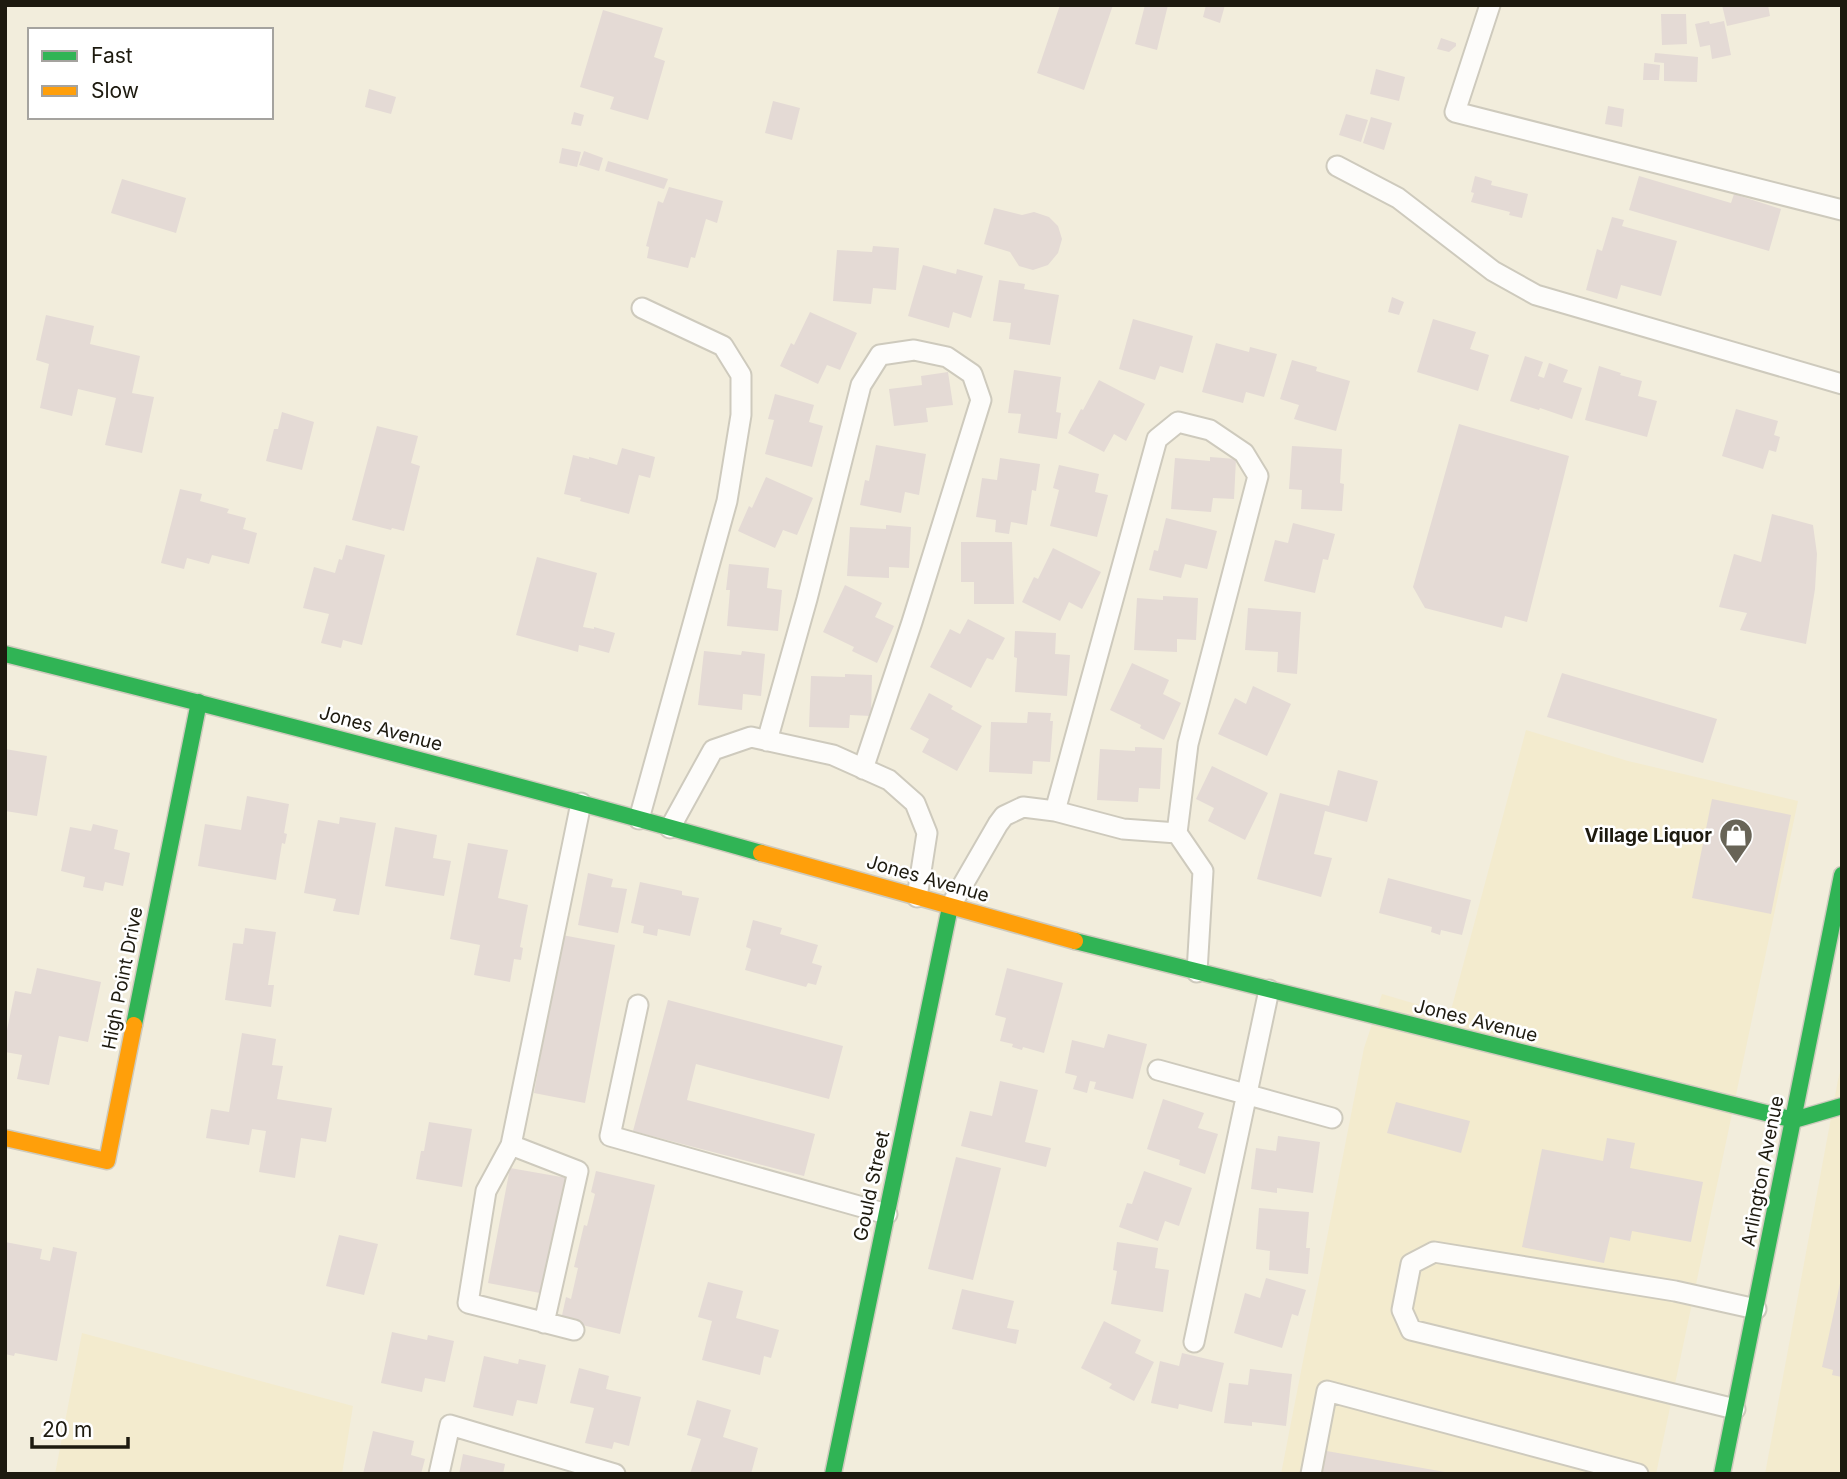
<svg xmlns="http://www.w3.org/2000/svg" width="1847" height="1479" viewBox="0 0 1847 1479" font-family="Inter,sans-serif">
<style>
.built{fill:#f3ebce}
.building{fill:#e4dad5}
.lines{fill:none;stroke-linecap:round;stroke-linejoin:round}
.lane-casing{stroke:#cecabd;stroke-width:23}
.fast-casing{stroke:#cecabd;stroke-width:19}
.slow-casing{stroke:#cecabd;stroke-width:19}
.lane{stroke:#fdfcfa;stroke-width:19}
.fast{stroke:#30b455;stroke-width:16}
.slow{stroke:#ff9f0a;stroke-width:16}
.labels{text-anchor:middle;stroke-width:5;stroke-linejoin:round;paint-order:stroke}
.street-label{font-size:19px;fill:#1d1a0f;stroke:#fff}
.poi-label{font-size:19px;font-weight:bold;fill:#1d1a0f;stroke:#fff;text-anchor:end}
</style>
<rect width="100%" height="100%" fill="#f2eddc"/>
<!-- built -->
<path class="built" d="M1526,730L1628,761L1798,801L1656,1474H1281L1364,1048L1382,994L1450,1014Z
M1842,1064V1474H1765L1838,1080Z
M82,1333L353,1406L342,1474H55Z"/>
<!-- building -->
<path class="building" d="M1060,5H1113L1084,90L1037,73Z
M1145,5H1168L1157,50L1135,44Z
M1206,5H1225L1220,23L1203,17Z
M1722,5H1768L1770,16L1727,26Z
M603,10L663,28L654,57L665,61L648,120L610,109L614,97L580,87Z
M1661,14H1686L1687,44L1662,45Z
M1709,21L1710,24L1724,21L1731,55L1712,59L1710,45L1700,47L1695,24Z
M1441,38L1456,43V46L1449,52L1437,49Z
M1655,53L1698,57L1697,82L1664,81V63L1654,62Z
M1644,63L1660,65L1659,80H1643Z
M1376,69L1405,77L1399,101L1370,94Z
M369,89L396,97L391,114L365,107Z
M773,101L800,108L792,140L765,133Z
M1608,106L1624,109L1622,127L1605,124Z
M574,112L584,115L581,126L571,124Z
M1346,114L1368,120L1361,142L1339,135Z
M1371,117L1392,123L1384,150L1363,143Z
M562,148L581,152L577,167L559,163Z
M584,151L603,158L599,171L579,165Z
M608,161L668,179L664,189L605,171Z
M1475,176L1492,181L1491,185L1528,194L1522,218L1509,215L1510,212L1471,202L1474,193L1471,192Z
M1639,176L1731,203L1734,194L1781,209L1769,251L1629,210Z
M122,179L186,198L176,233L111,213Z
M669,187L723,201L717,223L706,219L695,258L691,257L688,268L647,258L649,247L646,246L658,201L663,203Z
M994,208L1022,215L1034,212L1049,217L1058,226L1062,239L1058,253L1048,265L1033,270L1019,266L1010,252L984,244Z
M1612,217L1624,220L1622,226L1677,241L1661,296L1621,285L1617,299L1586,290L1597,249L1602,251Z
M873,246L899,248L896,290L873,288L871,304L833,301L837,250L872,252Z
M923,265L956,274L957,269L983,276L971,318L953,312L949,328L908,316Z
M999,280L1025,284L1024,289L1059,295L1050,345L1009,339L1011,323L993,321Z
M1392,297L1404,302L1399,315L1388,312Z
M810,312L857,333L840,370L827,365L818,384L780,366L791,343L794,345Z
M46,315L94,326L90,344L140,356L132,393L154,397L142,453L105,445L116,398L78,389L72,416L40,408L49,364L36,360Z
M1133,319L1193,336L1183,373L1160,366L1155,380L1119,369Z
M1433,319L1476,332L1470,349L1489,355L1478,391L1417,372Z
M1216,343L1249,352L1250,347L1277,354L1264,397L1246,392L1243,403L1202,392Z
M1525,356L1543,362L1538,376L1544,378L1549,363L1568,370L1563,382L1582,388L1572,419L1540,408L1539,410L1510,401Z
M1292,360L1317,367L1316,371L1350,381L1336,431L1294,419L1299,405L1280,399Z
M1599,366L1621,373L1620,375L1642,381L1638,396L1657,401L1647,437L1585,420Z
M1014,370L1061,377L1056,412L1061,413L1057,439L1018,433L1021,414L1008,413Z
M948,372L953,405L926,408L928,422L894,426L889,389L922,385L921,376Z
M1099,380L1145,404L1126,441L1114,434L1104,452L1068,433L1081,409L1083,410Z
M775,394L814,405L809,422L823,426L812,467L765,454L774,420L768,419Z
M1736,409L1778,421L1774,435L1780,437L1776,452L1769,450L1763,469L1722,456Z
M282,412L314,422L302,470L266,461L274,429H278Z
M1459,424L1569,456L1527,622L1505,616L1502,628L1425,608L1413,587Z
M377,426L418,436L411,463L420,466L404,531L392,528L391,530L352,520Z
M876,445L926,454L919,495L905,492L901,513L860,505L865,480L869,481Z
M1292,446L1342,449L1340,483L1344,484L1342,511L1301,509L1302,490L1289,489Z
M622,448L655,457L650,478L639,475L629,514L580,501L581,498L564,494L573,455L589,459V457L617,465Z
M1210,457L1236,459L1234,499L1213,498L1211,512L1171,509L1175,458L1210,461Z
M1000,458L1040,464L1036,491L1032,490L1027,525L1011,522L1009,534L995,532L996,520L976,517L982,478L997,480Z
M1059,465L1099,474L1095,492L1108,495L1097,537L1050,526L1059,490L1053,488Z
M766,477L813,498L797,535L783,530L775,548L738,531L749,506L752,508Z
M180,489L202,494L200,501L229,509L227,513L246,518L243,529L257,533L249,564L212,555L209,564L187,558L184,569L161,563Z
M1772,514L1813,525L1817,554L1815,589L1806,644L1740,630L1747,613L1719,607L1734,554L1761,562Z
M1166,518L1217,531L1207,569L1185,564L1181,578L1149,570L1154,550L1158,551Z
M1293,523L1335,534L1328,560L1323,559L1315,593L1264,581L1275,540L1288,543Z
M886,525L911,527L909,568L889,567V578L847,576L850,527L886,529Z
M961,542H1012L1014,604H974V582H961Z
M346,545L385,555L362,645L343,640L341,648L321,643L329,614L303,608L314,567L335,573L339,559L342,560Z
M1053,548L1101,572L1082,609L1069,602L1060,621L1022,602L1034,577L1038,579Z
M537,557L597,573L583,627L594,629V627L615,633L609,653L579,645L578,652L516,635Z
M729,564L769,568L767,588L782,590L778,631L727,626L730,590H726Z
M845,585L882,603L875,617L894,626L877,663L852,651L854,647L823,632Z
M1163,596L1198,598L1196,640L1177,639V652L1134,650L1137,598L1163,600Z
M1248,608L1301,612L1297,674L1277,672L1278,652L1245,650Z
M968,619L1005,638L993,660L987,658L971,688L930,667L950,629L960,634Z
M1015,631L1056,633L1055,654L1070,655L1067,696L1015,692L1017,658L1014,657Z
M704,651L741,655L742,651L765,654L761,696L743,694L742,710L698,705Z
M1132,663L1169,680L1163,694L1181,703L1164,740L1140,728L1141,725L1110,710Z
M1562,673L1717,719L1703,763L1547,717Z
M845,674L872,675L871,716L850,715L849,728L809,727L811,676L845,677Z
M1253,686L1291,704L1267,756L1218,734L1235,698L1246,704Z
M929,693L953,706L951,709L982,726L957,771L922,752L929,739L910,729Z
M1028,712L1051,713L1050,721H1053L1050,762L1033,761L1032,774L989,772L991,722L1027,723Z
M1135,747L1162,748L1160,789L1139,788L1138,802L1097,800L1100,749L1135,751Z
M5,749L47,756L37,816L5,811Z
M1212,766L1268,793L1245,840L1208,821L1214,808L1196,799Z
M1338,770L1378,781L1367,822L1325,811L1314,854L1332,858L1321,897L1257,879L1280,793L1329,806Z
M247,796L289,804L284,833L287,834L285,844L282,843L276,880L198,866L205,824L241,830Z
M1712,799L1791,815L1771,914L1692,898Z
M340,817L376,823L359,915L333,911L336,899L304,893L318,820L339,824Z
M93,824L118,830L114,849L130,853L123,886L105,882L103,891L83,887L85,877L61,871L70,827L91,831Z
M395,827L437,835L433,858L451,861L444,896L385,886Z
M468,843L508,850L498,898L528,905L520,947L523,948L521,960L514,959L510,982L474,975L480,945L450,939Z
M588,873L613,879L611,887L627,889L618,933L578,925Z
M1388,878L1471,900L1462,935L1441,930L1440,935L1431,932L1432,927L1379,913Z
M640,882L682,891V895L699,898L690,936L658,929L657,936L643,933L644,926L631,923Z
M753,920L782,928L780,934L818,945L812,963L822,966L816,985L808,983L806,987L745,970L751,949L746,947Z
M245,928L276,932L268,985H274L271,1007L225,1000L233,943L243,944Z
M562,935L615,945L585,1103L534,1093Z
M37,968L101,982L88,1042L59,1036L49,1085L17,1079L22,1055L5,1052V1040L15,991L31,994Z
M1007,968L1063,983L1044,1053L1023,1047L1022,1050L1012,1047L1013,1044L1000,1041L1006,1018L995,1015Z
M668,1000L843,1046L829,1099L696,1064L687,1100L815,1134L804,1176L633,1131Z
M242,1033L276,1039L272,1065L283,1066L277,1099L332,1108L326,1142L301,1138L295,1178L259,1172L266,1131L252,1129L249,1145L206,1138L211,1109L229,1112Z
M1108,1034L1147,1044L1133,1099L1094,1089L1096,1082L1090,1081L1087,1093L1073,1089L1077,1076L1065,1073L1072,1040L1104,1048Z
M1000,1081L1038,1090L1025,1142L1051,1148L1046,1167L961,1146L970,1111L992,1116Z
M1163,1099L1204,1113L1198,1128L1218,1134L1205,1174L1179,1165L1180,1160L1147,1149Z
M1396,1102L1470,1121L1461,1153L1387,1133Z
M429,1122L472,1129L462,1187L416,1179L421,1151H424Z
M1278,1136L1320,1142L1313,1193L1277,1188V1193L1251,1189L1256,1148L1276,1151Z
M1607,1138L1635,1143L1630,1168L1703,1182L1691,1242L1632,1231L1630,1241L1610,1237L1604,1263L1522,1247L1542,1149L1603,1161Z
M956,1157L1001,1168L973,1280L928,1269Z
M510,1168L567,1178L545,1294L488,1283Z
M596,1171L655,1185L620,1334L561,1320L566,1297L571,1299L578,1268L574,1267L584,1225L587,1226L595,1194L591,1192Z
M1144,1171L1192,1188L1179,1226L1165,1221L1158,1241L1119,1227L1127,1203L1132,1204Z
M1259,1208L1309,1212L1306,1248H1310L1308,1274L1269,1270L1270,1251L1256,1249Z
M339,1235L378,1244L364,1295L326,1286Z
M5,1242L42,1249L40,1259L50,1261L53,1247L77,1252L57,1361L15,1353L14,1356L5,1354Z
M1117,1242L1158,1248L1155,1268L1169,1270L1163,1312L1111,1304L1117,1271L1113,1270Z
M1266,1278L1306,1290L1298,1316L1292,1314L1282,1348L1234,1333L1245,1293L1260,1298Z
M1841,1279H1842V1377L1832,1375L1833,1370L1822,1367Z
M708,1282L743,1291L736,1318L779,1330L771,1358L764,1356L760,1375L702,1360L712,1321L698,1317Z
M962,1289L1014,1301L1007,1328L1019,1330L1016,1344L952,1329Z
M1104,1321L1141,1340L1135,1353L1154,1362L1134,1401L1109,1388L1112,1384L1081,1368Z
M392,1332L427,1340L428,1335L454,1341L445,1382L425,1378L422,1392L381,1383Z
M1182,1353L1224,1363L1212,1412L1179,1404L1178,1409L1151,1403L1160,1361L1179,1366Z
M484,1356L518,1364L519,1359L546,1365L537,1404L517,1400L513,1416L473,1407Z
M579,1368L609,1376L606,1389L641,1397L629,1446L614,1442L612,1449L585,1443L594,1408L570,1403Z
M1250,1369L1292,1374L1286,1426L1252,1422V1426L1224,1423L1229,1383L1248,1385Z
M697,1400L731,1410L723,1437L758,1448L751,1474H690L701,1439L687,1435Z
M373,1431L414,1441L411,1455L425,1459L421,1474H363Z
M1321,1450L1445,1472V1474H1317Z
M463,1454L505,1464L503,1474H459Z"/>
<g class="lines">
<!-- lane casing -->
<g class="lane-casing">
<path id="lane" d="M1490,5L1455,112L1842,210
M1337,166L1398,198L1493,271L1536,295L1842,384
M767,741L807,599L861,385L880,355L914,350L947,357L972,374L981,400L912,622L863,769
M1055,811L1157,439L1178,422L1210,430L1244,453L1258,476L1188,744L1177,833L1203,871L1197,972
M639,819L727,501L741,415V375L723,346L642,308
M670,828L713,750L751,737L833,755L889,780L915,803L927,833L917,897
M950,907L998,824L1004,816L1023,807L1055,811L1123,829L1177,833
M638,1005L610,1136L887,1214
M1158,1070L1332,1118
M511,1145L578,1171L544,1323
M574,1330L468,1303L486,1191L511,1145L581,803
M1194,1342L1269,990
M1735,1409L1411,1330L1402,1310L1411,1264L1434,1252L1675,1291L1756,1309
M439,1474L450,1425L615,1474
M1311,1474L1327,1391L1638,1474"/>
</g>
<!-- fast casing -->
<g class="fast-casing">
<path id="fast" d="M5,654C258,717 510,782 761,853
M1075,941L1794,1120L1842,1106
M134,1025L199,702
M833,1474L950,907
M1722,1474L1842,875"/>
</g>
<!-- slow casing -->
<g class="slow-casing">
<path id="slow" d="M761,853L1075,941
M5,1138L107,1161L134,1025"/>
</g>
<!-- lane -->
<use href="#lane" class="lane"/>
<!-- fast -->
<use href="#fast" class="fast"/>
<!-- slow -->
<use href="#slow" class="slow"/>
</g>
<!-- icons -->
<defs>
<g id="shop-pin" transform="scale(1.75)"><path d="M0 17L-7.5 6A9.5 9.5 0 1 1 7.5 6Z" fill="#686457" stroke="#fff"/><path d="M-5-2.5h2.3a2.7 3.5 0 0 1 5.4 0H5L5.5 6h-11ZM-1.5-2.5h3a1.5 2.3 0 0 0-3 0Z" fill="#fff"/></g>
</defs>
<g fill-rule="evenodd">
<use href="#shop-pin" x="1736" y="835"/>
</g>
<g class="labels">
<!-- street labels -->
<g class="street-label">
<text transform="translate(381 728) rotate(15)" y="7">Jones Avenue</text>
<text transform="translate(928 878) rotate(16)" y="7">Jones Avenue</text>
<text transform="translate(122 978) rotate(-79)" y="7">High Point Drive</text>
<text transform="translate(1476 1020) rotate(14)" y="7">Jones Avenue</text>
<text transform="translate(1762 1171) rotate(-79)" y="7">Arlington Avenue</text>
<text transform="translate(871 1186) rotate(-78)" y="7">Gould Street</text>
</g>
<!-- poi labels -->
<g class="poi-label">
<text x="1712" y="842">Village Liquor</text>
</g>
</g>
<!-- border -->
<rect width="1847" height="1479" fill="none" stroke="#1d1a0f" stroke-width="14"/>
<!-- legend -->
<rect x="28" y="28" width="245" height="91" fill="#ffffff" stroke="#a5a39f" stroke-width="2"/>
<rect x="42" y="51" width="35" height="10" fill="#30b455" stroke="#a5a39f" stroke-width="2"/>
<text x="91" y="63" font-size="21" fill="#1d1a0f">Fast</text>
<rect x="42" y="86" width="35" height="10" fill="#ff9f0a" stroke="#a5a39f" stroke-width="2"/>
<text x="91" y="98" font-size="21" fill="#1d1a0f">Slow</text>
<!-- scale -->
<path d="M32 1437v10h96v-10" fill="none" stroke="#1d1a0f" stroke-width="3.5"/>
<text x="42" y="1437" font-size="21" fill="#1d1a0f" stroke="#ffffff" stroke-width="5" paint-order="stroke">20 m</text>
</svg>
